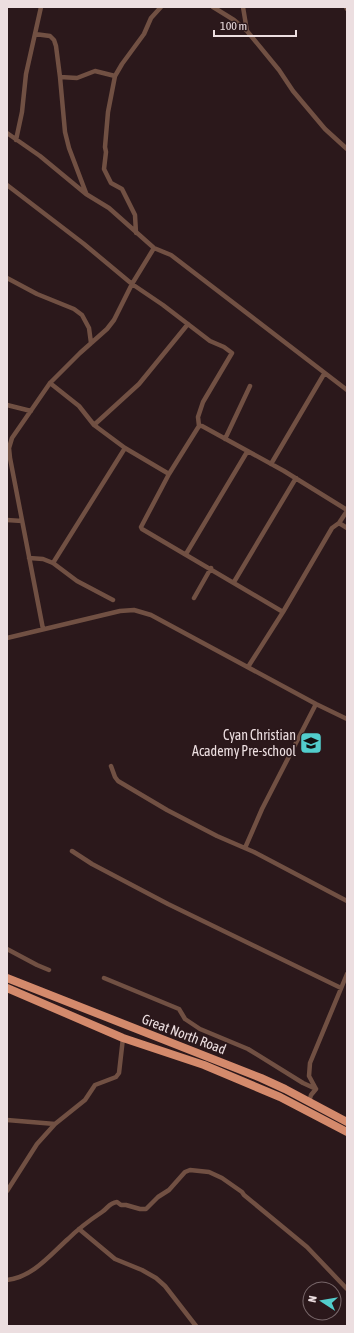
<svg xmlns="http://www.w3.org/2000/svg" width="354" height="1333" viewBox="0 0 354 1333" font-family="'Asap Condensed',sans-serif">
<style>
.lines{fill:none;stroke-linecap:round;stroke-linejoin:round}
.minor{stroke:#715043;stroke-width:4.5}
.trunk{stroke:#d48a6c;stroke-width:8}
.labels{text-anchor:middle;stroke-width:3.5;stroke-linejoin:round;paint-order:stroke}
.poi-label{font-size:14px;fill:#ecdee0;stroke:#2b181b;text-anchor:end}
.street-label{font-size:14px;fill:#ecdee0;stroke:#2b181b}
</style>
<rect width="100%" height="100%" fill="#2b181b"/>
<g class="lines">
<!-- minor -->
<path class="minor" d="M213,7L234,20L247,31L279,70L293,91L325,129L347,149
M243,7L247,31
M346,7L347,9
M35,34L50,36L54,40L56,46L60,77L65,132L69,148L86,193
M60,77L77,78L95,71L115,76
M7,133L40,156L86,194L109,208L154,248L171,255L347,390
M16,140L22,112L26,74L41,7
M7,185L84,244L132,284L163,305L210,341L224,347L232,353L203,402L198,417L199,426L169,474L141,527L142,529L283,612
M136,233L135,215L122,189L111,183L104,169L106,152L105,147L108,112L115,76L122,64L144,34L151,18L161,7
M7,278L37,294L74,309L82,315L89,328L91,343
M50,383L79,406L94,425L125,448L169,474
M7,405L31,411
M94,425L139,384L188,324
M199,426H202L284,471L347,510
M225,439L250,386
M271,464L324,374
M7,520L22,521
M339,523L347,528
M186,554L247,452
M29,558L43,559L53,563L77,581L113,600
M53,563L125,448
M234,582L296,478
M194,598L211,568
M43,629L10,458L9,448L12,438L50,383L80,353L107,329L114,320L132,284L154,248
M7,638L120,611L134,610L151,615L316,704L347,719
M248,667L283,612L332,528L339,523L347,511
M111,766L115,777L118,781L167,810L217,836L254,852L347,901
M245,848L262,809L316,704
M72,851L92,864L168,904L341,988
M7,949L37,965L49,970
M104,978L179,1009L185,1019L200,1029L248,1049L303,1083L316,1089
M309,1102L311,1095L316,1089L309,1076L310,1063L347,974
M7,1120L55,1124
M7,1191L37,1144L55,1124L85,1100L95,1085L116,1077L119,1073L123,1038
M79,1229L115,1259L142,1270L156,1278L165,1286L196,1326
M7,1280C33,1277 50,1255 68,1239C78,1229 90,1220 102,1212C108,1208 109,1203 117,1202L121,1205H126L140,1209H146L158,1197L169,1190L185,1172L190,1170L209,1172L222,1178L242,1192L244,1195L307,1247L347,1289"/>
<!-- trunk -->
<path class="trunk" d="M7,978L261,1078L285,1089L347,1122
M7,988L123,1038L204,1065L280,1097L347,1132"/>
</g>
<!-- icons -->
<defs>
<g id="school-square" transform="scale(1.15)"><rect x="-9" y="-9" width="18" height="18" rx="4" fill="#52cdcc" stroke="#2b181b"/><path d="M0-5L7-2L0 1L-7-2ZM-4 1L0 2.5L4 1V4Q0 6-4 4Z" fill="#111"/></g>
</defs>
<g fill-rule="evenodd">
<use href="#school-square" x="311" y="743"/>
</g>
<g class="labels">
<!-- poi labels -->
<g class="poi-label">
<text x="296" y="740">Cyan Christian<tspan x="296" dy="16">Academy Pre-school</tspan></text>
</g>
<!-- street labels -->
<g class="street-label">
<text transform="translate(184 1034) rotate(21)" y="5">Great North Road</text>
</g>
</g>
<!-- border -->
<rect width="354" height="1333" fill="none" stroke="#ecdee0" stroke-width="16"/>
<!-- north arrow -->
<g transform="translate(322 1301) rotate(282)"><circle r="19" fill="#2b181b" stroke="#78676a"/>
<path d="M0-3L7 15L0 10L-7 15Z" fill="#52cdcc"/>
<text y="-6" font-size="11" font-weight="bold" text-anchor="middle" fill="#ecdee0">N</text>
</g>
<!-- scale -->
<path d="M214 30v6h82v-6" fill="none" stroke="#ecdee0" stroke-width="2"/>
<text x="220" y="30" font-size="12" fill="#ecdee0" stroke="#2b181b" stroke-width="3" paint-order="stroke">100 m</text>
</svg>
